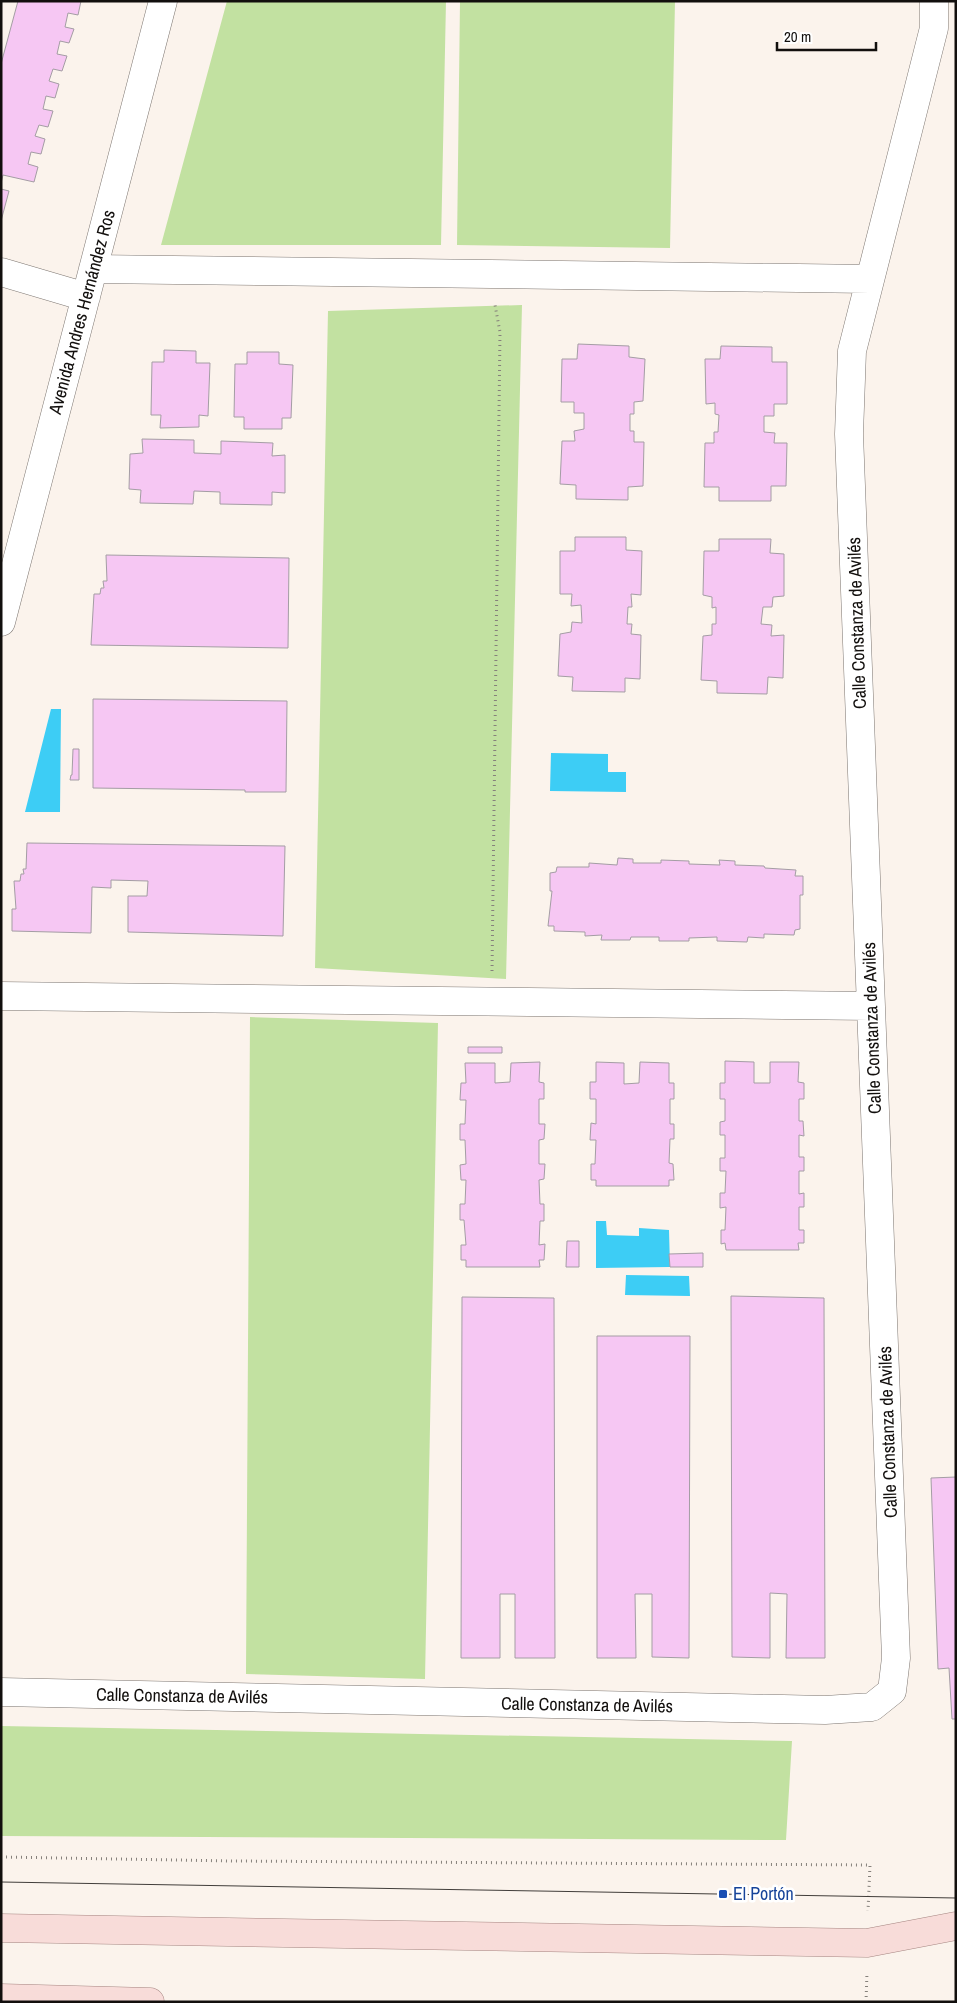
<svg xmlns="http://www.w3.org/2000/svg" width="957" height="2003" viewBox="0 0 957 2003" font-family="'Archivo Narrow',sans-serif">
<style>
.green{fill:#c2e1a1}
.water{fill:#3dcdf5}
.building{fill:#f6c7f3;stroke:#a49da4}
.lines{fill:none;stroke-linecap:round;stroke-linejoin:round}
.minor-casing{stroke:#7d7671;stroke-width:29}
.primary-casing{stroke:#a58581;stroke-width:29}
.path{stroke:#85807b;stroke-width:3;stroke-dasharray:1 4;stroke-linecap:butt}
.minor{stroke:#fff;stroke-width:28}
.primary{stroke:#f8dcd9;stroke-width:28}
.tram{stroke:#413d3a;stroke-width:1}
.transit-dot{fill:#1a4fb4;stroke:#fff;stroke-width:2}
.labels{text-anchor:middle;stroke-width:5;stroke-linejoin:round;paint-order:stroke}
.street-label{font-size:18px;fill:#120f0d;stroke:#fff}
.transit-label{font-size:18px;fill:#164399;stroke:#fff;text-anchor:start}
</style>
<rect width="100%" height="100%" fill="#fbf3ec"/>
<!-- green -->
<path class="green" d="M227,1H446L441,245H161Z
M460,1H675L670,248L457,245Z
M522,305L506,979L315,968L328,311Z
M250,1017L438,1023L425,1679L246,1674Z
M1,1726L792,1741L786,1840L1,1836Z"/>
<!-- water -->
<path class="water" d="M51,709H61L60,812H25Z
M551,753L608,754V772H626V792L550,791Z
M596,1221H606L607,1235L639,1236V1228L669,1230L670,1267L596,1268Z
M626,1275L689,1276L690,1296L625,1295Z"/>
<!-- building -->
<path class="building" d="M18,1H81L78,15L68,13L65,27L74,29L69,43L60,41L57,54L67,56L62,71L53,69L49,81L59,84L55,98L46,96L43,109L53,111L48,127L39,125L35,136L45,139L41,154L31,152L28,164L38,167L34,182L3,175L1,183V64Z
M1,189L9,191L1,221Z
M578,344L629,346V357L645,359L643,401L634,402V414H630V431H634V442H644L643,486L628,487V500L576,499V485L560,484L562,441H575L574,431L584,429V413H574V402H561L562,359H577Z
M721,346L772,347V362H787V404H774V416H764V432L775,433L774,443H787L786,486H771V501H719V487H704L705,443H714V432H718L719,415L715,414V403L706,404L705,359H720Z
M164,350L196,351V363H210L208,416L199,415V427L160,428L161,415H151L152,362H164Z
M247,352H279V364L293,365L291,418H282V429H244V417H234L235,364H247Z
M142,439L194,440V453L221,454V441L273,443L272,456L285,455V493L272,492V505L220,504V492L194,491L193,504L140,503L141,490L129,489L130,454L143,453Z
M575,537H626V550L642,551L641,595L631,594L632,607H628L627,624H632L631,634L641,635L640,679L625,678V692L572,691L573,677L558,676L560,634L571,632L572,622L582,623L581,605L571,606L572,594H560V551H575Z
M719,539H771L770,553L784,554V596L773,597L772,607H763L761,624L772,625L771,636L784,635L783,678L768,677L767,694L717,693V681L701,680L703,636L712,635V624H716V607L712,608V597L703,595L704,551H719Z
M106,555L289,558L288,648L91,645L94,594H100L101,588H104L103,581H107Z
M93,699L287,701L286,792H245V790L93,788Z
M73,749H79V780H70L71,775H72Z
M27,843L285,846L283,936L128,932V896H147L148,881L111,880V888L92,887L91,933L12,931V909H16L14,881H20L21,874H24L23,869H26Z
M618,858L633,859V863H661V860L689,861V864L720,865L719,860L735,861V865L764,866L765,868L796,870L795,876H803V895H800V929L795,930L794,935L764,934V938L748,937L747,942L717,941V937L689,938V941H659V937H631L630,940H601L602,935L585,936V932L554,931V926H548L552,891H550V873L556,872L557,867H589V863L617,865Z
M468,1047H502V1053H468Z
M725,1061L754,1062V1083H770V1062H799L798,1082L804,1083V1099H799V1121H803L804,1136L799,1135V1157H804V1171H799V1194L804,1193V1207H799V1230H804V1243H798L799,1250H726L725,1243L721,1244V1230H725L726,1207L720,1208V1193H725L726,1171H720V1158H725V1135H720V1122L725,1121V1099H720V1083H725Z
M540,1062L539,1082L544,1083V1099H539V1124H545L544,1139L539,1140V1164H545L544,1179L539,1180L540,1204H544V1221H540L539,1245L545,1244L544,1260H539L540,1267H466V1260H461V1245H466L464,1220H460V1204H465L466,1180H461L460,1165L466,1164L465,1140H460V1124H465L466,1100H460L461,1083H466L465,1063H495V1083L510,1082L511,1063Z
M596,1062L624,1063V1084L639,1083L640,1062L669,1063V1083H674V1099H670V1124H674V1139H670L669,1163L673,1164L674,1180H669V1186H596V1180H591V1164H595L596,1140H590L591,1123L596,1124V1099H590V1082H596Z
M567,1241H579V1267H566Z
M703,1253V1267H670L669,1254Z
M731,1296L824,1298L825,1658H786L787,1594L770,1593V1658L732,1657Z
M462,1297L554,1298L555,1658H515V1594H500V1658H461Z
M597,1336H690L689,1658L652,1657V1594H635L636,1658H597Z
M956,1477V1719H952L949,1668L938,1669L931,1478Z"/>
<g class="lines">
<!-- minor casing -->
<g class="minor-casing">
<path id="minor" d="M93,269L870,279
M1,272L86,297
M1,622L163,1
M1,996L871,1006
M1,1692L825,1710L872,1707L892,1691L896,1658L849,434L852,351L934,28V1"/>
</g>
<!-- primary casing -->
<g class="primary-casing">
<path id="primary" d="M1,1928L867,1943L956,1926
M1,1998L150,2002"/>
</g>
<!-- path -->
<path class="path" d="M492,971L500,332L495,305
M1,1857L233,1861L870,1865L868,1911
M866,2002L867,1972"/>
<!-- minor -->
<use href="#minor" class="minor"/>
<!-- primary -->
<use href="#primary" class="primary"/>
<!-- tram -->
<path class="tram" d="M1,1882L956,1898"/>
</g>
<!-- markers -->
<rect class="transit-dot" x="718" y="1889" width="10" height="10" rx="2.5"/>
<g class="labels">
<!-- street labels -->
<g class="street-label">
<text transform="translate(82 312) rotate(-75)" y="6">Avenida Andres Hernández Ros</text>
<text transform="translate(857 623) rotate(-92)" y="6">Calle Constanza de Avilés</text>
<text transform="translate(872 1028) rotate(-92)" y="6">Calle Constanza de Avilés</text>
<text transform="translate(888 1432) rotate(-92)" y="6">Calle Constanza de Avilés</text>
<text transform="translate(182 1696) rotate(1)" y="6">Calle Constanza de Avilés</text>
<text transform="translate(587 1705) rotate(1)" y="6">Calle Constanza de Avilés</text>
</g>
<!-- transit labels -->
<g class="transit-label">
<text x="733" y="1900">El Portón</text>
</g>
</g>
<!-- border -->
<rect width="957" height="2003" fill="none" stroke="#120f0d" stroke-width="5"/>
<!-- scale -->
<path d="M777 42v8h99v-8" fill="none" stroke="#120f0d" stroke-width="2.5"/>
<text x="784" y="42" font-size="15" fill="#120f0d" stroke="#ffffff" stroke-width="4" paint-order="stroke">20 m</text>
</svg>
